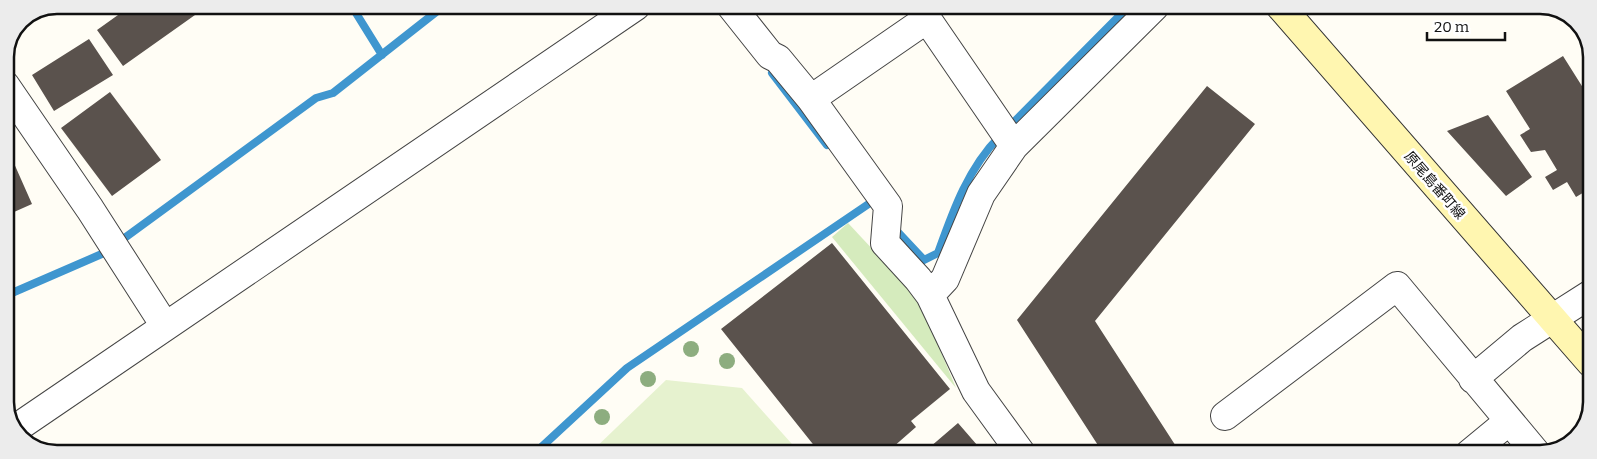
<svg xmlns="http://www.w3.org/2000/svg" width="1597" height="459" viewBox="0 0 1597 459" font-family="Bitter,'Noto Sans JP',serif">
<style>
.green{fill:#d5ebbd}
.pitch{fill:#e6f2cf}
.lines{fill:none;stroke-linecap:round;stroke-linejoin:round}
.stream{stroke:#3f96cf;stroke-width:8}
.building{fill:#5a524d}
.minor-casing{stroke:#444;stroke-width:30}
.secondary-casing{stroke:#333;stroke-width:30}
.minor{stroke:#fff;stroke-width:28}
.secondary{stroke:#fff6b0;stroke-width:28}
.tree{fill:#8dad7f}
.labels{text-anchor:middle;stroke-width:5;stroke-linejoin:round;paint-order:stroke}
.street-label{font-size:14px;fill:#111;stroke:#fff}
.rim{fill:none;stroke:#111;stroke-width:2.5}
</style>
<rect width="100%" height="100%" fill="#fffdf5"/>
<!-- green -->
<path class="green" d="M848,223L919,299L956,388L832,237Z"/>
<!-- pitch -->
<path class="pitch" d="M666,380L742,388L800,453H590Z"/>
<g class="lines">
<!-- stream -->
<path class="stream" d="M351,5L382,55
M772,73L827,145
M1008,128L1129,6
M894,228L924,260L938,253C953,211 968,168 1000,136
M5,296L104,253L316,98L333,93L445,5
M535,453L627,368L870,203"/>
</g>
<!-- building -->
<path class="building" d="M132,5H188L195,15L123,66L97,30Z
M89,39L113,75L54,111L32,75Z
M1563,56L1592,102L1591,188L1576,197L1567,182L1553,190L1545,177L1557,170L1545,150L1531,152L1520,135L1530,129L1506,91Z
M1207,86L1255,124L1095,321L1181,454L1103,453L1017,320Z
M110,92L161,160L112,196L61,128Z
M1488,115L1532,177L1506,196L1447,131Z
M5,143L32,204L5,216Z
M832,243L950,389L911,421L916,427L892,448L889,444L877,453H820L721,329Z
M958,423L984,453H923Z"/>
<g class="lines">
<!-- minor casing -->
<g class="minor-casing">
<path id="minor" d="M731,6L770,55L778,59L811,99L888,206L885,243L918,279L930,295L976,391L1021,453
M5,85L90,209L165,326
M811,99L927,19L1014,146
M930,295L945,279L981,194L1014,146L1155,6
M1473,379L1522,338L1591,294
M1225,416L1397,286L1537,454
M15,429L636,6
M1469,454L1509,421"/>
</g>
<!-- secondary casing -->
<g class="secondary-casing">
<path id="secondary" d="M1280,6L1591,363"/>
</g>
<!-- minor -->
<use href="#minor" class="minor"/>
<!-- secondary -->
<use href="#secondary" class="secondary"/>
</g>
<!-- trees -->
<g class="tree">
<circle cx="691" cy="349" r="8"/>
<circle cx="727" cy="361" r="8"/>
<circle cx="648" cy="379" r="8"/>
<circle cx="602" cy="417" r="8"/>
</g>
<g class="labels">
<!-- street labels -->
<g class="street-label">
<text transform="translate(1435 185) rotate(49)" y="5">原尾島番町線</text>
</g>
</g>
<!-- crop -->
<path d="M0 0H1597V459H0ZM57 14H1540A43 43 0 0 1 1583 57V402A43 43 0 0 1 1540 445H57A43 43 0 0 1 14 402V57A43 43 0 0 1 57 14Z" fill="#ececec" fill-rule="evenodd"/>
<path class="rim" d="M57 14H1540A43 43 0 0 1 1583 57V402A43 43 0 0 1 1540 445H57A43 43 0 0 1 14 402V57A43 43 0 0 1 57 14Z"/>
<!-- scale -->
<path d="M1427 32v8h78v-8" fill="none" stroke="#111111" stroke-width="2.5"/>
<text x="1434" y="32" font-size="15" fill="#111111" stroke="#ffffff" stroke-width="4" paint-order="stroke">20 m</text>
</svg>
